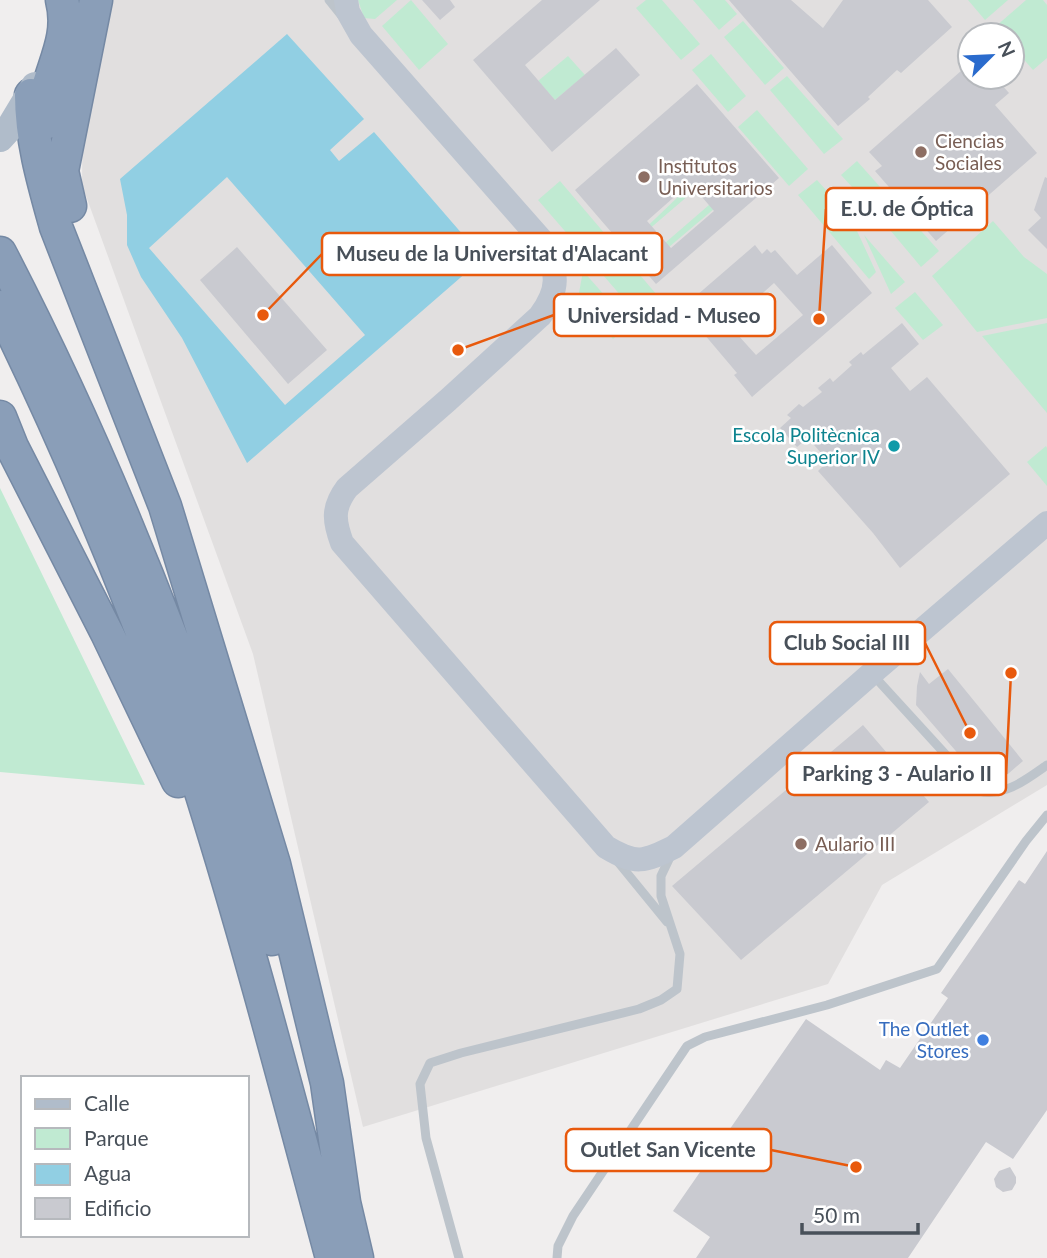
<svg xmlns="http://www.w3.org/2000/svg" width="1047" height="1258" viewBox="0 0 1047 1258" font-family="Lato,sans-serif">
<style>
.education{fill:#e1dfdf;fill-rule:evenodd}
.green{fill:#c0ead2}
.water{fill:#91cfe3;fill-rule:evenodd}
.building{fill:#c9cad0;fill-rule:evenodd}
.lines{fill:none;stroke-linecap:round;stroke-linejoin:round}
.highway-casing{stroke:#7589a4;stroke-width:35}
.lane{stroke:#bdc4cb;stroke-width:9}
.secondary{stroke:#bdc5d0;stroke-width:24}
.primary{stroke:#b0bcca;stroke-width:28}
.highway{stroke:#8a9eb8;stroke-width:32}
.education-dot{fill:#8d6e63;stroke:#fff;stroke-width:2.5}
.culture-dot{fill:#0f9aa8;stroke:#fff;stroke-width:2.5}
.shop-dot{fill:#3f7fe0;stroke:#fff;stroke-width:2.5}
.labels{text-anchor:middle;stroke-width:5;stroke-linejoin:round;paint-order:stroke}
.education-label{font-size:19px;fill:#785e54;stroke:#fff;text-anchor:start}
.culture-label{font-size:19px;fill:#0d838f;stroke:#fff;text-anchor:end}
.shop-label{font-size:19px;fill:#366cbe;stroke:#fff;text-anchor:end}
.leader{fill:none;stroke:#e8590c;stroke-width:2.5}
.callout-dot{fill:#e8590c;stroke:#fff;stroke-width:2.5}
.callout{fill:#fff;stroke:#e8590c;stroke-width:2.5}
.callout-label{font-size:21px;text-anchor:middle;font-weight:bold;fill:#485059}
</style>
<rect width="100%" height="100%" fill="#f0eeee"/>
<!-- education -->
<path class="education" d="M84,0H1047V785L882,885L828,984L363,1127L253,654L82,185ZM970,35H1012V77H970Z"/>
<!-- green -->
<path class="green" d="M358,0H397L375,19L364,18Z
M411,0L448,44L419,70L382,26Z
M646,0H662L700,44L681,60L636,8Z
M693,0H725L737,14L719,30Z
M968,0H1008L985,20Z
M1026,0H1043L1047,5V58L1033,70L1012,46V35H1002L995,27Z
M743,21L784,68L765,85L724,37Z
M711,54L746,96L728,112L692,70Z
M568,56L585,75L555,100L538,81Z
M787,76L843,139L824,154L770,90Z
M757,110L808,169L789,186L738,127Z
M857,161L881,188L865,201L841,175Z
M705,171L710,177L626,249L633,240Z
M817,180L851,218L876,272L869,279L798,195Z
M560,181L657,295L635,312L538,200Z
M724,192L728,197L669,247L665,243Z
M907,215L939,251L921,267L890,230Z
M993,221L1024,257L1047,274V318L977,332L932,276Z
M864,235L905,282L891,294Z
M583,271L630,324L613,339L596,320L590,325L576,309Z
M915,292L943,325L923,340L895,308Z
M1047,323V413L982,336Z
M1046,446L1047,448V486L1027,462Z
M0,488L145,785L0,772Z"/>
<!-- water -->
<path class="water" d="M287,34L364,119L330,150L339,161L374,132L483,258L247,463L182,338L141,277L127,245V215L120,179ZM227,177L365,335L285,405L149,248Z"/>
<!-- building -->
<path class="building" d="M422,0H450L455,7L440,20Z
M542,0H600L525,65L555,100L616,48L640,75L552,152L473,60Z
M729,0H791L823,28L843,0H928L952,27L901,73L897,70L868,97L870,99L838,126Z
M970,63V77H995L1009,93L995,105L1037,153L936,241L875,171L882,166L869,152Z
M697,84L779,178L656,284L575,190ZM690,183L714,211L671,248L647,221Z
M1045,177L1047,178V249L1028,230L1041,218L1034,210Z
M755,245L762,254L767,249L771,253L775,250L797,275L832,245L872,293L752,397L734,375L737,373L682,308ZM774,283L803,315L756,355L728,324Z
M237,247L327,350L288,384L200,280Z
M902,323L919,344L891,368L910,391L927,377L1010,474L900,568L873,533L818,471L828,461L808,438L797,447L780,428L791,418L787,415L799,404L803,407L822,392L818,388L830,378L833,382L852,365L849,362L861,352L863,355Z
M948,669L1023,761L1001,780L986,763L974,772L916,705L917,686L920,672L929,684Z
M863,725L929,802L741,960L672,886Z
M1047,851V1110L1013,1159L986,1142L908,1258H696L710,1237L673,1211L806,1019L880,1070L886,1060L900,1068L948,998L941,993L1019,880L1025,884Z
M1010,1167L1016,1177V1183L1012,1190L1003,1192L996,1187L994,1179L999,1171Z"/>
<g class="lines">
<!-- highway casing -->
<g class="highway-casing">
<path id="highway" d="M31,95C31,140 44,184 56,227L165,506L274,864L327,1083L344,1202
M43,124C41,78 74,46 62,0
M70,206L62,171L96,0
M0,253C91,428 165,610 229,796C245,843 258,891 272,939
M0,307C50,408 95,512 136,617C159,676 183,735 202,795C250,948 290,1103 332,1258
M0,417L12,447L107,633L178,781
M339,1181L357,1258"/>
</g>
<!-- lane -->
<path class="lane" d="M329,0L341,15
M873,675L979,791C1005,797 1027,779 1047,765
M618,862L667,922
M459,1258L426,1138L420,1084L430,1063L461,1053L639,1009L661,1000L677,989L680,954L661,896V876L671,855
M557,1258L558,1246L573,1216L687,1046L705,1037L827,1005L937,969L1026,841L1047,815"/>
<!-- secondary -->
<path class="secondary" d="M346,0L348,12L361,35L544,243C558,273 560,289 540,316L448,400L347,488C332,508 334,521 342,543L606,847C636,865 644,862 674,847L872,673L1047,523"/>
<!-- primary -->
<path class="primary" d="M0,138L11,126L35,86"/>
<!-- highway -->
<use href="#highway" class="highway"/>
</g>
<!-- markers -->
<g class="education-dot">
<circle cx="921" cy="152" r="7"/>
<circle cx="644" cy="177" r="7"/>
<circle cx="801" cy="844" r="7"/>
</g>
<circle class="culture-dot" cx="894" cy="446" r="7"/>
<circle class="shop-dot" cx="983" cy="1040" r="7"/>
<g class="labels">
<!-- education labels -->
<g class="education-label">
<text x="935" y="148">Ciencias<tspan x="935" dy="22">Sociales</tspan></text>
<text x="658" y="173">Institutos<tspan x="658" dy="22">Universitarios</tspan></text>
<text x="815" y="851">Aulario III</text>
</g>
<!-- culture labels -->
<g class="culture-label">
<text x="880" y="442">Escola Politècnica<tspan x="880" dy="22">Superior IV</tspan></text>
</g>
<!-- shop labels -->
<g class="shop-label">
<text x="969" y="1036">The Outlet<tspan x="969" dy="22">Stores</tspan></text>
</g>
</g>
<!-- callouts -->
<path class="leader" d="M819 319L826 209M263 315L322 254M458 350L554 315M970 733L925 643M1011 673L1006 774M856 1167L771 1150"/>
<g class="callout-dot">
<circle cx="819" cy="319" r="7"/>
<circle cx="263" cy="315" r="7"/>
<circle cx="458" cy="350" r="7"/>
<circle cx="970" cy="733" r="7"/>
<circle cx="1011" cy="673" r="7"/>
<circle cx="856" cy="1167" r="7"/>
</g>
<g class="callout">
<rect x="826" y="188" width="161" height="42" rx="7"/>
<rect x="322" y="233" width="340" height="42" rx="7"/>
<rect x="554" y="294" width="221" height="42" rx="7"/>
<rect x="770" y="622" width="155" height="42" rx="7"/>
<rect x="787" y="753" width="219" height="42" rx="7"/>
<rect x="566" y="1129" width="205" height="42" rx="7"/>
</g>
<g class="callout-label">
<text x="907" y="216">E.U. de Óptica</text>
<text x="492" y="261">Museu de la Universitat d'Alacant</text>
<text x="664" y="323">Universidad - Museo</text>
<text x="847" y="650">Club Social III</text>
<text x="897" y="781">Parking 3 - Aulario II</text>
<text x="668" y="1157">Outlet San Vicente</text>
</g>
<!-- legend -->
<rect x="21" y="1076" width="228" height="161" fill="#ffffff" stroke="#b6b9bd" stroke-width="2"/>
<rect x="35" y="1099" width="35" height="10" fill="#b0bcca" stroke="#b6b9bd" stroke-width="2"/>
<text x="84" y="1111" font-size="21" fill="#485059">Calle</text>
<rect x="35" y="1128" width="35" height="21" fill="#c0ead2" stroke="#b6b9bd" stroke-width="2"/>
<text x="84" y="1146" font-size="21" fill="#485059">Parque</text>
<rect x="35" y="1164" width="35" height="21" fill="#91cfe3" stroke="#b6b9bd" stroke-width="2"/>
<text x="84" y="1181" font-size="21" fill="#485059">Agua</text>
<rect x="35" y="1198" width="35" height="21" fill="#c9cad0" stroke="#b6b9bd" stroke-width="2"/>
<text x="84" y="1216" font-size="21" fill="#485059">Edificio</text>
<!-- north arrow -->
<g transform="translate(991 56) rotate(66)"><circle r="33" fill="#ffffff" stroke="#b6b9bd" stroke-width="2"/>
<path d="M0-5L12 26L0 18L-12 26Z" fill="#2a6bcd"/>
<text y="-10" font-size="19" font-weight="bold" text-anchor="middle" fill="#485059">N</text>
</g>
<!-- scale -->
<path d="M802 1223v10h116v-10" fill="none" stroke="#485059" stroke-width="3.5"/>
<text x="813" y="1223" font-size="21" fill="#485059" stroke="#ffffff" stroke-width="5" paint-order="stroke">50 m</text>
</svg>
